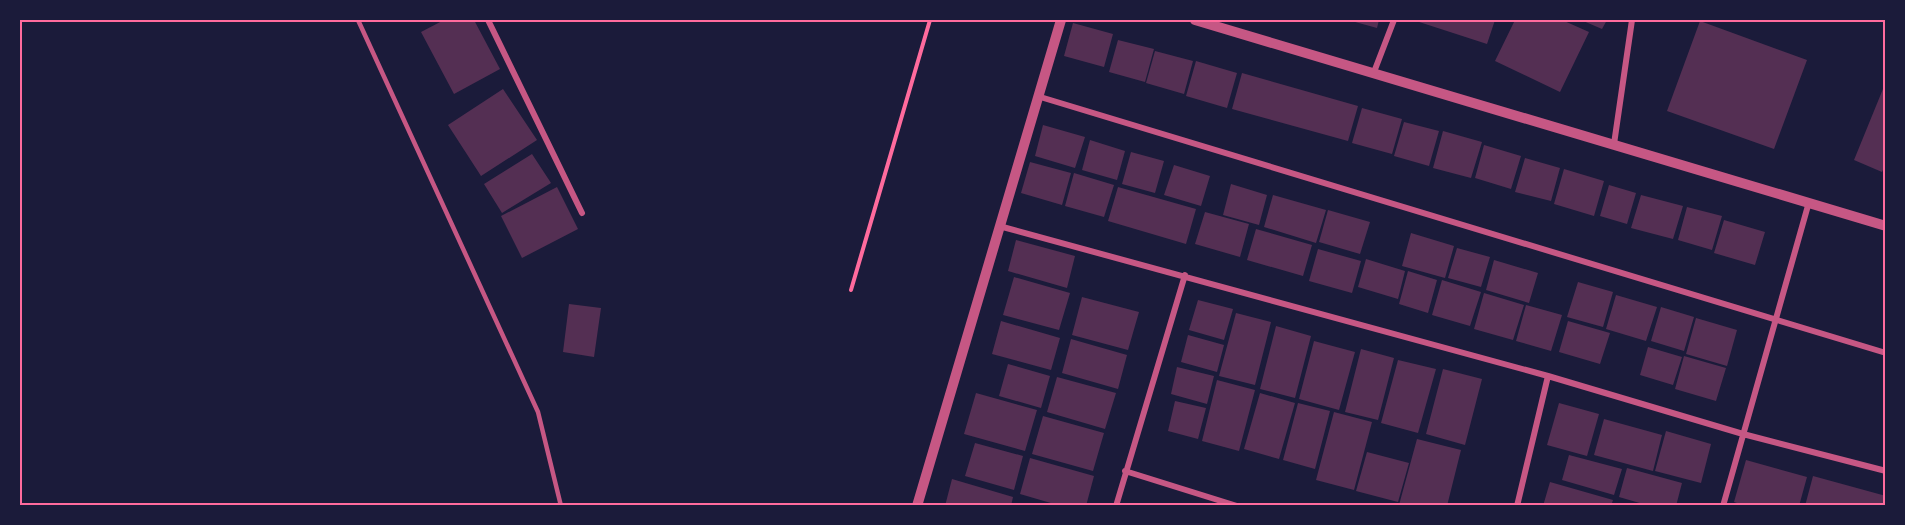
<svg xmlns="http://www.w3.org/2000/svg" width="1905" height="525" viewBox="0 0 1905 525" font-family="Raleway,sans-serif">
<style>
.building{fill:#542f53}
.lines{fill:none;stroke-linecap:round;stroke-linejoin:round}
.path{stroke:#ff6b9d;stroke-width:4}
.service{stroke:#c65784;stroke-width:4.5}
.minor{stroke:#c65784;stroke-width:6}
.tertiary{stroke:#c65784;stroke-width:10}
.neatline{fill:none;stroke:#ff6b9d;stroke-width:2}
</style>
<rect width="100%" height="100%" fill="#1b1b3a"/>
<!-- building -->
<path class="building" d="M444,20H474L500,69L454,94L421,32Z
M1348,20H1379L1377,28Z
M1413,20H1495L1487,44Z
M1515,20H1562L1589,32L1560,92L1495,61Z
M1581,20H1607L1602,29Z
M1700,21L1807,60L1774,149L1667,111Z
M1073,23L1113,34L1104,67L1064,56Z
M1118,40L1154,49L1145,82L1109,72Z
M1155,51L1193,61L1184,94L1146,83Z
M1196,61L1237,73L1227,108L1186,96Z
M1242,73L1358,106L1348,141L1232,109Z
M1885,84L1886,163L1882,172L1854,160Z
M503,89L537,140L481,176L448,125Z
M1362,108L1402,119L1392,154L1352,143Z
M1404,122L1439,131L1429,166L1394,156Z
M1043,125L1085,137L1075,168L1035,156Z
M1443,131L1482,142L1471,178L1433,168Z
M1090,140L1125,151L1117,180L1082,170Z
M1484,145L1521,156L1511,189L1475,178Z
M1131,152L1164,161L1155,193L1122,184Z
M532,154L551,183L502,213L484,184Z
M1525,158L1560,168L1551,201L1515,192Z
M1030,162L1071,173L1062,205L1021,193Z
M1174,165L1210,176L1201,206L1164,195Z
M1564,169L1604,181L1594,216L1554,204Z
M1074,173L1114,185L1104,217L1065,206Z
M1231,184L1267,195L1259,225L1223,215Z
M1609,185L1636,193L1627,224L1600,216Z
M557,187L578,229L522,258L501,216Z
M1118,187L1196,209L1186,244L1108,221Z
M1273,195L1326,210L1316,243L1264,227Z
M1641,195L1683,206L1673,239L1631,228Z
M1687,207L1722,216L1712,250L1678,240Z
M1328,210L1370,222L1360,254L1319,242Z
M1205,212L1249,224L1240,257L1195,244Z
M1724,220L1765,232L1755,265L1714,253Z
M1256,229L1312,245L1303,276L1247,260Z
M1411,233L1454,246L1445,278L1402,266Z
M1016,240L1075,256L1067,288L1008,271Z
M1457,248L1490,257L1481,287L1448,278Z
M1318,249L1361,261L1352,293L1309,281Z
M1366,259L1405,271L1398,299L1358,287Z
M1494,260L1538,273L1529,303L1486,290Z
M1408,271L1437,280L1428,313L1399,304Z
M1014,277L1070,293L1059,330L1003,315Z
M1442,280L1481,292L1470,326L1432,315Z
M1578,282L1613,292L1603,327L1567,317Z
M1484,293L1524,305L1513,340L1474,329Z
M1616,295L1657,307L1646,341L1606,329Z
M1082,297L1139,312L1128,350L1072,335Z
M1198,300L1233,309L1224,340L1189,330Z
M569,304L601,308L594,357L563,352Z
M1526,305L1562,315L1551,351L1516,341Z
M1661,307L1694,317L1684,351L1651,341Z
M1236,313L1271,322L1255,385L1219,376Z
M1696,318L1737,330L1727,366L1686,354Z
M1001,321L1060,338L1051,370L992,354Z
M1568,321L1610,333L1600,364L1559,352Z
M1276,326L1311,336L1295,398L1260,389Z
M1188,335L1224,345L1217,372L1181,362Z
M1071,339L1127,355L1118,389L1062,373Z
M1314,341L1355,352L1339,410L1299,399Z
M1648,347L1682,357L1673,385L1640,375Z
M1361,349L1394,358L1378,420L1345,412Z
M1684,356L1726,368L1716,401L1675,389Z
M1398,360L1436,369L1418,433L1381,423Z
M1008,364L1050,376L1041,408L999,396Z
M1177,367L1214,376L1207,404L1171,394Z
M1443,369L1482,379L1465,445L1426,434Z
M1057,377L1116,393L1105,429L1047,412Z
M1217,380L1255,390L1239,451L1202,441Z
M976,393L1037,410L1025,451L964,434Z
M1260,393L1295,403L1279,459L1244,449Z
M1175,401L1206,408L1198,439L1168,431Z
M1298,403L1330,411L1315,469L1283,460Z
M1559,403L1599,414L1587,456L1547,445Z
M1334,412L1372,422L1354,490L1316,480Z
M1043,416L1104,433L1093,471L1032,454Z
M1604,419L1662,435L1653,471L1594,455Z
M1666,431L1711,444L1701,483L1655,471Z
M1417,439L1461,450L1447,506L1399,505Z
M975,443L1023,456L1014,490L965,476Z
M1367,452L1409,463L1398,502L1356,491Z
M1569,455L1622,469L1614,495L1562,480Z
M1030,458L1094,476L1086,506H1061L1020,494Z
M1746,460L1807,477L1799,506H1746L1734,502Z
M1627,468L1682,483L1676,506H1650L1619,497Z
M1813,476L1886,496V506H1805Z
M952,479L1013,497L1011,506H945Z
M1550,482L1613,500L1611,506H1543Z"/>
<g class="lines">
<!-- path -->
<path class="path" d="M851,290L930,20"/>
<!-- service -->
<path class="service" d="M358,20L538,412L561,506"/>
<!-- minor -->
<path class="minor" d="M488,20L582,213
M1374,72L1394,20
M1037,96L1886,353
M1614,144L1632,20
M999,226L1548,376L1743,434L1886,471
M1125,471L1237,506
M1116,506L1185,275
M1517,506L1548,376
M1723,506L1809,202"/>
<!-- tertiary -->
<path class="tertiary" d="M1195,20L1886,226
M917,506L1061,20"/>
</g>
<!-- border -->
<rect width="1905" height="525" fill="none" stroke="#1b1b3a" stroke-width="42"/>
<rect x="21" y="21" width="1863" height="483" class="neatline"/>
</svg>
